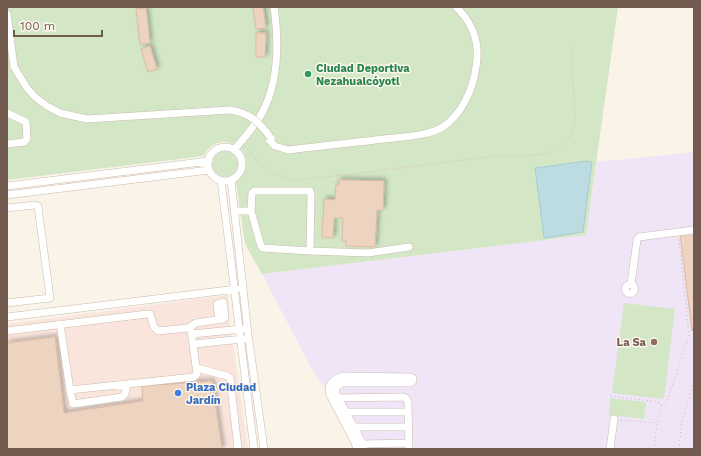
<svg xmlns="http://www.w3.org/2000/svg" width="701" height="456" viewBox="0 0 701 456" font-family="'Work Sans',sans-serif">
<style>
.commercial{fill:#f9e5dc}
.education{fill:#f0e4f7}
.green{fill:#d3e7c7}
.water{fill:#bddce2;stroke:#a4cbd3}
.building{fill:#edd4c1;stroke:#debba3;filter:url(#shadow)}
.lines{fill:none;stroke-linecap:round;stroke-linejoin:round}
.minor-casing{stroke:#cbbbae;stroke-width:8}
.path{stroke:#d2b7a4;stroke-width:1;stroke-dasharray:1 3;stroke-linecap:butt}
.minor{stroke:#fff;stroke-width:7}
.minor-bridge-casing{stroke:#cbbbae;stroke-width:8;stroke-linecap:butt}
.minor-bridge{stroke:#fff;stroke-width:7}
.leisure-dot{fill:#2e9e5b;stroke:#fdf7ed;stroke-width:1.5}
.education-dot{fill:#8d6e63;stroke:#fdf7ed;stroke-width:1.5}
.shop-dot{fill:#3f7fe0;stroke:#fdf7ed;stroke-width:1.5}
.labels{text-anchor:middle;stroke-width:3;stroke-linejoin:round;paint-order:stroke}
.leisure-label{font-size:11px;font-weight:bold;fill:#27864d;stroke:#fdf7ed;text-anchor:start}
.education-label{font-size:11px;font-weight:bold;fill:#785e54;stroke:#fdf7ed;text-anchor:end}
.shop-label{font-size:11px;font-weight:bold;fill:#366cbe;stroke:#fdf7ed;text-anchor:start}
</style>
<defs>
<filter id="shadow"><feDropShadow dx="2.5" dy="-2.5" stdDeviation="2" flood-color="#0004"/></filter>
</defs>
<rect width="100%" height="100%" fill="#faf3e7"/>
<!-- commercial -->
<path class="commercial" d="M228,295L230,324L248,449H7V324Z"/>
<!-- education -->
<path class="education" d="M694,152V449H355L327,392L314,373L262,274L586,235L597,162Z"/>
<!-- green -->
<path class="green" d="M7,7H618L586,235L262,274L245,244L236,182C267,155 219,123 204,156L7,180Z
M212 164a13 13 0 1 1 26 0a13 13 0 1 1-26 0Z
M624,303L675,309L664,399L612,393Z
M610,398L646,402L644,419L609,415Z"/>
<!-- water -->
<path class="water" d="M587,161L592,162L583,232L544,238L535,168Z"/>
<!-- building -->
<path class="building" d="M253,7H263L266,28L256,29Z
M146,8L150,43L140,44L136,9Z
M256,33H266L265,57H256Z
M150,46L157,69L148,72L141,49Z
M339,180L384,181L383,210H377L375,247L346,246V241H342L343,218H334L333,238L322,237L324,199L335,200L336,185H339Z
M694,233V327L692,331L680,234Z
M55,337L64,413L143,401L142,386L212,381L222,449H7V343Z"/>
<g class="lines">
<!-- minor casing -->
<g class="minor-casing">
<path id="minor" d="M7,14L14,67L27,88L35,97L47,106L60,113L87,119L230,110
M7,113L26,122L27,139L24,142L7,144
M269,140L275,146L288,150C320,146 352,143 384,139C401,137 429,136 443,127C462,114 473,89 476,67C480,44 473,23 456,7
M208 164a17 17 0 1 1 34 0a17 17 0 1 1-34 0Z
M234,150C244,138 255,126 262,113C279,81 279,42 274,7
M221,180L254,449
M231,180L248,334L264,449
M7,186L209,161
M7,195L209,170
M7,208L35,205L38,206L50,298L7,303
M235,211H251L252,193L255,191H310L311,194L310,251L368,253L409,247
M251,211L261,246L263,248L310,251
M631,284L637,240L639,237L694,230
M625.5 289a4.5 4.5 0 1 1 9 0a4.5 4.5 0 1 1-9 0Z
M7,317L237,289
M188,328L196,323L223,319L225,317L223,302L217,304L219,320
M7,331L147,314H150L154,327L158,331L188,328L191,330L197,374L194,377L70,390L60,324
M192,334L242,329
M194,344L243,339
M197,368L227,376L230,378L238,449
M70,390L73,404L122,397L125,394L127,384
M336,398L403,397L406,398L408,402L409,449
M343,412H408
M351,427H408
M363,444L409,443
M357,449L355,443L330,395C327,384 333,379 344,376L409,377L413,378V381L410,383H343C337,385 335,388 336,394L363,444L364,449
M610,449L614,419"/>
</g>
<!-- path -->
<path class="path" d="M245,146L262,166L277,175L293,180L334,176L497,156H526L548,154L562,146L571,133L575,120L571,43
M611,396L659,402L661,405L657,423L654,449
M661,405L664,404L667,401L689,336L679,239
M621,420L656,423
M679,449L682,420L694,382"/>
<!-- minor -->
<use href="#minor" class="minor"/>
<!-- minor-bridge casing -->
<g class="minor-bridge-casing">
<path id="minor-bridge" d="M230,110C250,113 259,122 271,138"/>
</g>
<!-- minor-bridge -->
<use href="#minor-bridge" class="minor-bridge"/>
</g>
<!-- markers -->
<circle class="leisure-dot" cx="308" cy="74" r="4"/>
<circle class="education-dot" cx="654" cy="342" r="4"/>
<circle class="shop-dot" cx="178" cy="393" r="4"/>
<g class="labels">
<!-- leisure labels -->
<g class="leisure-label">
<text x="316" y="72">Ciudad Deportiva<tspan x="316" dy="13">Nezahualcóyotl</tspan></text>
</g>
<!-- education labels -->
<g class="education-label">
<text x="646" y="346">La Sa</text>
</g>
<!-- shop labels -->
<g class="shop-label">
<text x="186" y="391">Plaza Ciudad<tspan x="186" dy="13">Jardín</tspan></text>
</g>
</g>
<!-- border -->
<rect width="701" height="456" fill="none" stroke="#725b4e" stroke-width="16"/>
<!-- scale -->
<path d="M14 30v6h88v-6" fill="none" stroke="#725b4e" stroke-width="2"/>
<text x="20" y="30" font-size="12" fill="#725b4e" stroke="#fdf7ed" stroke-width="3" paint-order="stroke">100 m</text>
</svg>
